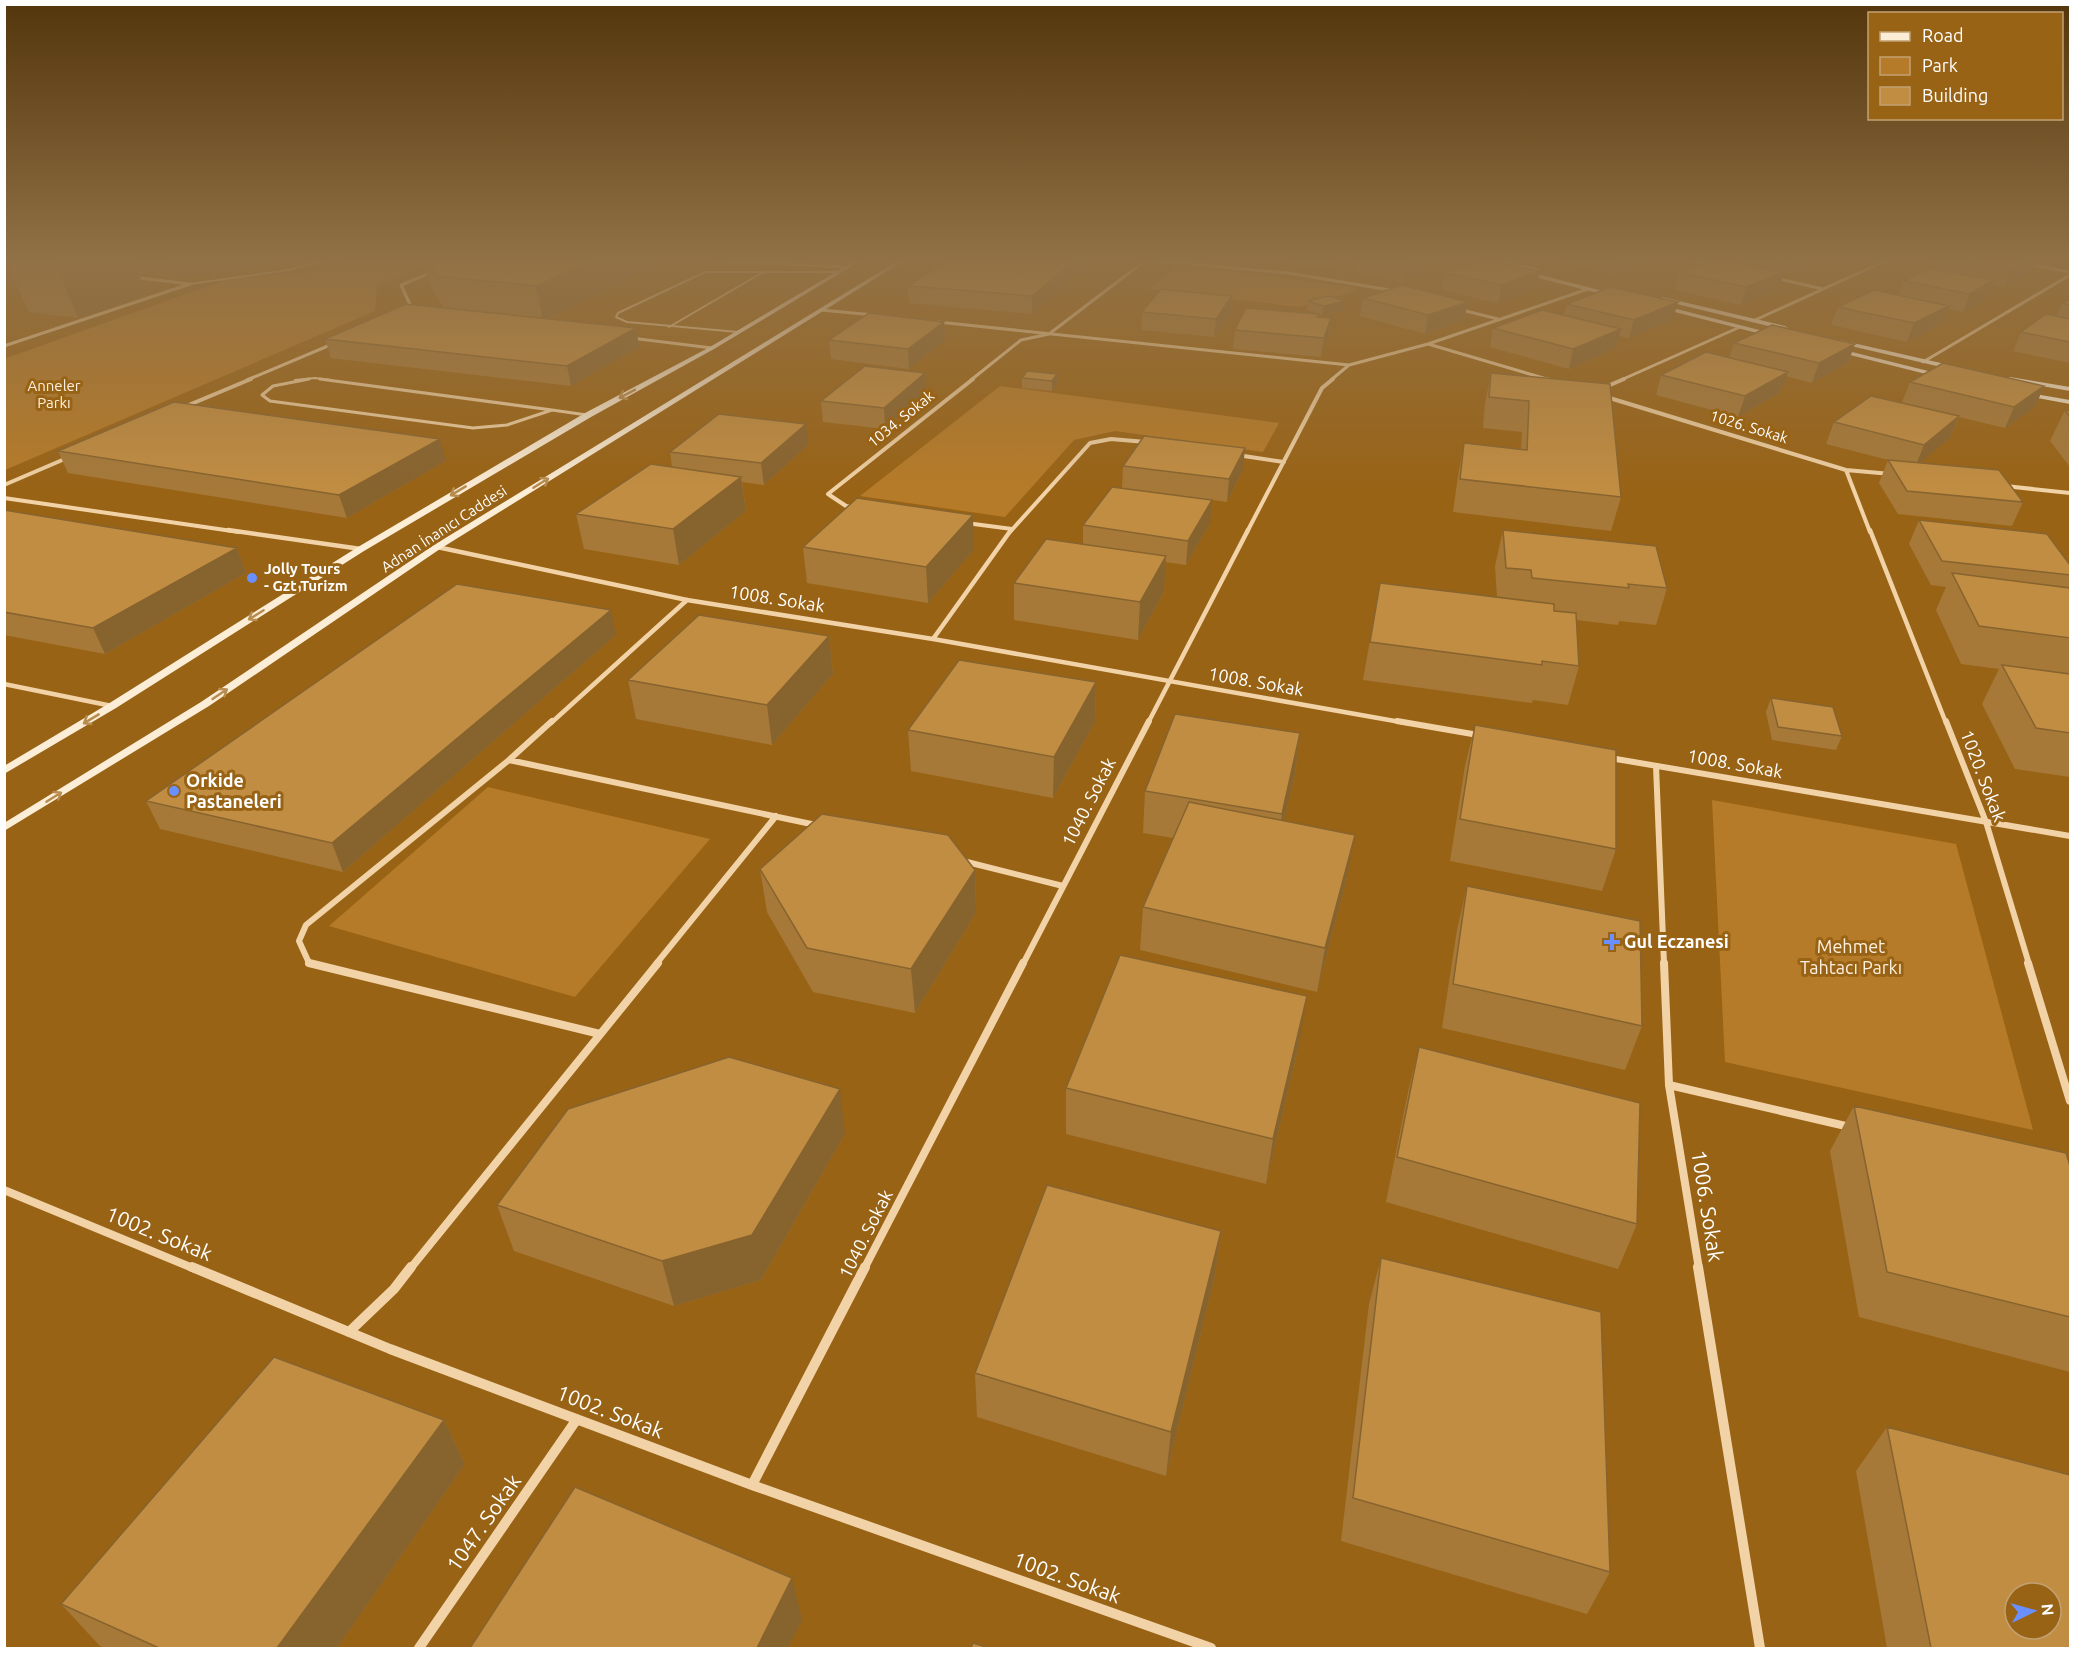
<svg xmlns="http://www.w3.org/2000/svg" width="2075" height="1653" viewBox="0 0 2075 1653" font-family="Ubuntu,sans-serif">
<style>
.green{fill:#b67b28}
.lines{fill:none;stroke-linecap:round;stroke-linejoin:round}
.lane-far1{stroke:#f2d3a8;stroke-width:2}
.lane{stroke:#f2d3a8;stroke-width:3}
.street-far5{stroke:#f2d3a8;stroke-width:3}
.street-far4{stroke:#f2d3a8;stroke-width:4}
.street-far3{stroke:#f2d3a8;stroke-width:4.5}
.street-far2{stroke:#f2d3a8;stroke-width:6}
.street-far1{stroke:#f2d3a8;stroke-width:8}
.street{stroke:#f2d3a8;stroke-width:10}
.secondary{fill:#fcedd7;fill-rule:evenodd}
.wall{fill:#a67939}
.shaded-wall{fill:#87632e}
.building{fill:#c18d42;stroke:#87632e;stroke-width:1.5;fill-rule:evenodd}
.oneway{stroke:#b78c4f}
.poi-dot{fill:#6a90ff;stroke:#996315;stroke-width:2}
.labels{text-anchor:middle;stroke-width:6;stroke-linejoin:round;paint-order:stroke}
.far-park-label{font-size:15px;fill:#fef0de;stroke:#996315}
.far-street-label{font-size:15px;fill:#fff;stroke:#996315}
.far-poi-label{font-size:15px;font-weight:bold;fill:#fff;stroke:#996315;text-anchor:start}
.street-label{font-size:18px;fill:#fff;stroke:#996315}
.poi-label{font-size:18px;font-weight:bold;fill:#fff;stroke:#996315;text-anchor:start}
.park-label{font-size:18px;fill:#fef0de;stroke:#996315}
.near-street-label{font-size:21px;fill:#fff;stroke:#996315}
</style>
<rect width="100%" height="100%" fill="#996315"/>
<!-- green -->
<path class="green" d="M351,260H437L377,285L375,311L5,470L4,359L228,279L314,272Z
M1179,265L1353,287L1356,291L1298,307L1149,289Z
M1000,386L1279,423L1263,452L1115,431L1074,440L1005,517L860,496Z
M488,787L710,839L575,997L329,926Z
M1712,800L1956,844L2033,1130L1725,1062Z"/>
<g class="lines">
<!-- lane-far1 -->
<path class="lane-far1" d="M6,262L15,260
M190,284L289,270L328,260
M669,327L765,271
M738,332L627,322L616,317L618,313L705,272H837
M295,380L315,378L331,380"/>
<!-- lane -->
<path class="lane" d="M309,379L273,386L262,395L270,401L473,428L507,425L552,410
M320,379L552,410
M552,410L587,415"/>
<!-- street-far5 -->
<path class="street-far5" d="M708,260L844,267
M1146,260L1288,273L1396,291
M1690,260L1713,265
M2027,264L2070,272
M1775,278L1823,289
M1458,309L1498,319
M821,310L874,315
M413,311L401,285L435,271
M1753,321L1887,260
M938,322L1349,365
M631,338L712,348
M1428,344L1550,380
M4,346L190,284L132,277
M1923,362L2070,275
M247,380L335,343
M971,380L1021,340L1049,334L1146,260
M1331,380L1349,365L1428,344L1588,289
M1621,380L1740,327"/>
<!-- street-far4 -->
<path class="street-far4" d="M1545,379L1550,380
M1603,388L1624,379
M1603,396L1846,470L1891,474
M184,407L251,379
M1237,455L1284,462
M1846,470L1870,532
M4,485L67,458
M2005,486L2070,493
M4,498L239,532
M855,507L846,506L828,494L973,379
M966,523L1012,529
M1010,532L1090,443L1111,439L1146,442
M1247,532L1322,388L1333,379"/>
<!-- street-far3 -->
<path class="street-far3" d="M228,530L361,549
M1870,530L1946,723
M437,547L687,600L933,639L1406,723
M933,639L1011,530
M4,684L112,706
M551,723L687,600
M1148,723L1248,530"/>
<!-- street-far2 -->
<path class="street-far2" d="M1397,721L1478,735
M1946,721L1986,822L2029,964
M1610,758L2070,836
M509,760L552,721
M1656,766L1664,964
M963,861L1063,886
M313,964L309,963L299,941L306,925L509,760L816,825
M656,964L776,816
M1023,964L1149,721"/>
<!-- street-far1 -->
<path class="street-far1" d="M309,963L600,1034
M1664,963L1669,1085L1699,1269
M2028,963L2070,1101
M1669,1085L1850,1127
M4,1190L195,1269
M410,1269L658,963
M864,1269L1023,963"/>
<!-- street -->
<path class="street" d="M192,1267L390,1349L752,1485L1211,1648
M1698,1267L1760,1648
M349,1332L394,1289L411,1267
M752,1485L865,1267
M419,1648L577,1419"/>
<!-- secondary -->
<path class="secondary" d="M856,260H862L714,349L591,417L364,551L116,708L4,774V766L108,704L358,547L585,413L710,347Z
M899,260H905L440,549L209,706L4,831V823L201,702L434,545Z
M1466,260L1496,265L1493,267Z
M1494,260H1501L1540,269L1537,271Z
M1525,271L1615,294L1616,295L1613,297L1523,274Z
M1662,297L1785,326L1788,328L1785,330L1660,300Z
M1661,305L1775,334L1776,335L1773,337L1659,308Z
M1840,340L1954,366L1957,368L1954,370L1838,343V341Z
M1836,348L1944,375L1945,376L1942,378L1834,351V349Z
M2010,377L2070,387V391L2008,380L2007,379Z
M2023,392L2070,400V404L2021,395V393Z"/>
</g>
<!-- wall -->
<path class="wall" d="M6,260H284L267,266L172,277L138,273L147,295L78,318L29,312L16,283L4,287L8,264Z
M423,260H657L658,265L548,319L636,328L639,347L571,386L331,358L325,339L444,308L430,285Z
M1093,260L1032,314L909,303L908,286Z
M1289,260H1339L1335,268L1288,264Z
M1356,260H1439L1438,265L1404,282L1355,272Z
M1554,260H1650L1649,262L1614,274L1554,261Z
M1715,260H1821L1791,274L1784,273L1779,289L1741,305L1675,290L1679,272Z
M1930,260H2036L2031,272L2004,286L1992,284L1987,297L1963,312L1948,309L1942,324L1907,342L1831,325L1838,307L1899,295L1904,281L1927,269Z
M1540,271L1536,288L1498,303L1442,290L1445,273Z
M1232,296L1230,314L1214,337L1141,330L1142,312Z
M1363,298L1468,302L1464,320L1425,334L1360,316Z
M2070,299V363L2013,351L2021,332L2056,316L2062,303Z
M1308,301H1345L1344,310L1322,315L1307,310Z
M1567,304L1673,320L1629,338L1619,336L1616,348L1569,369L1490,347L1493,328L1564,315Z
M1319,314L1318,317L1331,318L1328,337L1321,357L1233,349L1235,330Z
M944,322L945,340L909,369L831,359L829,340Z
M1734,343L1848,363L1812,383L1786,376L1781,392L1738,417L1656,395L1661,375L1729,358Z
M1491,373L1610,384L1621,497L1611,531L1453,512L1458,476L1464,443L1521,449L1522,432L1483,428L1485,403Z
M1057,374V384L1052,391L1022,388V378Z
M1910,382L2044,386L2035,407L2005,428L1959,417L1950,438L1919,463L2023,502L2012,526L1898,514L1879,483L1888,460L1892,461L1826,444L1834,422L1940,412L1902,402Z
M926,393L885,429L823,422L821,401Z
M2065,410L2070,411V467L2050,441Z
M808,445L764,485L742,482L746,511L679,565L584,549L576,514L672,467L670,452Z
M58,451L446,461L347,518L68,473Z
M1123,466L1243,470L1227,502L1146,491L1210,524L1186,565L1165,562L1164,592L1138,640L1014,620V583L1083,544V525L1122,488Z
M4,510L237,548L246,573L105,654L4,635Z
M1919,520L2070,565V777L2015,769L1982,704L1999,669L1961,664L1936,610L1946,587L1931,585L1909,544Z
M1503,530L1667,588L1656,625L1619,621L1618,625L1576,620L1579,666L1568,705L1533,700L1532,703L1363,680L1380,583L1497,597L1495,566Z
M803,547L974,550L928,603L807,583Z
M616,635L343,872L160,829L146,801Z
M829,636L833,674L772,745L636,719L628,680Z
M1096,682L1095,722L1053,798L911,771L908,730Z
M1771,698L1842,736L1836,750L1772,740L1766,712Z
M1475,725L1616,849L1602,891L1450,861L1465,766Z
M1300,733L1295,774L1284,821L1347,878L1317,992L1140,950L1143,907L1173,838L1143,833L1145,791Z
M760,869L975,870L976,913L915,1013L813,992L767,912Z
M1467,886L1642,1026L1625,1070L1442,1028L1457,930Z
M1300,1040L1266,1184L1066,1134V1088Z
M1419,1047L1637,1224L1618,1269L1386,1202L1408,1092Z
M1854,1106L2070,1166V1372L1859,1317L1830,1151Z
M845,1134L761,1280L674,1306L514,1251L497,1205Z
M1221,1231L1215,1276L1166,1476L977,1417L975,1373Z
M1381,1258L1610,1572L1587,1614L1341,1541L1369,1304Z
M444,1420L465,1464L337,1648H106L100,1646L61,1604Z
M1887,1427L2070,1648H1887L1856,1471Z"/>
<!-- shaded-wall -->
<path class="shaded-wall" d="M54,260H133L147,295L78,318Z
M166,260H284L267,266L172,277Z
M595,260H657L658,265L543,321L536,286Z
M1075,260H1093L1032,314V296Z
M1336,260H1339L1335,268Z
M1417,260H1439L1438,265L1404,282L1406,265Z
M1618,260H1650L1649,262L1614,274Z
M1795,260H1821L1791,274Z
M2030,260H2036L2031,272L2004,286L2011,269Z
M9,266L16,283L4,287V267Z
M1540,271L1536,288L1498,303L1501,285Z
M1784,272L1779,289L1741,305L1746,287Z
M1994,280L1987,297L1963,312L1970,294Z
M1232,296L1230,314L1214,337L1216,319Z
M1345,301L1344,310L1322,315L1324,306Z
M1468,302L1464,320L1425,334L1428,315Z
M1678,302L1673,320L1629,338L1634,320Z
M1949,306L1942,324L1907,342L1914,323Z
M1331,318L1328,337L1321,357L1324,338Z
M944,322L945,340L909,369L908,349Z
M636,328L639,347L571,386L567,366Z
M1621,329L1616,348L1569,369L1573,349Z
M1855,344L1848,363L1812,383L1819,363Z
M1788,372L1781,392L1738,417L1745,396Z
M925,373L926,393L885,429L884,408Z
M1057,374V384L1052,391V381Z
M2044,386L2035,407L2005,428L2014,407Z
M1959,416L1950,438L1915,467L1924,445Z
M806,424L808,445L764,485L761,463Z
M440,439L446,461L347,518L339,495Z
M1245,448L1243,470L1227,502L1229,479Z
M741,477L746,511L679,565L673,529Z
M1212,500L1210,524L1186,565L1188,541Z
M973,515L974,550L928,603L926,567Z
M237,548L246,573L105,654L93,628Z
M1166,556L1164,592L1138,640L1140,602Z
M611,610L616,635L343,872L332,843Z
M829,636L833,674L772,745L767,705Z
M1096,682L1095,722L1053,798L1054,757Z
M1300,733L1295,774L1276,856L1282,814Z
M1355,835L1347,878L1317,992L1325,948Z
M975,870L976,913L915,1013L911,969Z
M1307,996L1300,1040L1266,1184L1273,1139Z
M840,1089L845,1134L761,1280L674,1306L662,1261Z
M1221,1231L1215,1276L1166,1476L1171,1432Z
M444,1420L465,1464L337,1648H277Z
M792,1578L802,1620L788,1648H757Z"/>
<!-- building -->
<path class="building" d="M426,260H595L536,286L437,276Z
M948,260H1075L1032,296L908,286Z
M1380,260H1417L1406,265Z
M1484,260H1487L1540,271L1501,285L1445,273Z
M1715,260H1725L1784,272L1746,287L1679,272Z
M1960,260H2030L2011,269Z
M1929,268L1994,280L1970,294L1904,281Z
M1402,285L1468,302L1428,315L1363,298Z
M1610,287L1678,302L1634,320L1567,304Z
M1161,289L1232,296L1216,319L1142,312Z
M1874,290L1949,306L1914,323L1838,307Z
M1329,296L1345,301L1324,306L1308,301Z
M2070,299V305L2062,303Z
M406,304L636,328L567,366L325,339Z
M1246,308L1319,314L1317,317L1331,318L1324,338L1235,330Z
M1542,310L1621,329L1573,349L1493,328Z
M869,313L944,322L908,349L829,340Z
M2046,314L2070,319V342L2021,332Z
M1772,325L1855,344L1819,363L1734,343Z
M1706,352L1788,372L1745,396L1661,375Z
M1943,363L2044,386L2014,407L1910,382Z
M865,366L925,373L884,408L821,401Z
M1027,371L1057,374L1052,381L1022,378Z
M1491,373L1610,384L1621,497L1460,479L1464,443L1527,450L1529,401L1489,397Z
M1871,396L1959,416L1924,445L1834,422Z
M174,402L440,439L339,495L58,451Z
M2065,410L2070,411V417Z
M719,414L806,424L761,463L670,452Z
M1144,436L1245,448L1229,479L1123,466Z
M1888,460L1999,470L2023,502L1907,491Z
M651,464L741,477L673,529L576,514Z
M1112,487L1212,500L1188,541L1083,525Z
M857,498L973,515L926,567L803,547Z
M4,510L237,548L93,628L4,612Z
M1919,520L2047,534L2070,565V575L1942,561Z
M1503,530L1656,546L1667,588L1628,584L1629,588L1532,578L1531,570L1506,568Z
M1046,539L1166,556L1140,602L1014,583Z
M1952,573L2070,588V638L1979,626Z
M1380,583L1554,604V611L1576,613L1579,666L1542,661V665L1370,642Z
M457,584L611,610L332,843L146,801Z
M699,615L829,636L767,705L628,680Z
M959,660L1096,682L1054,757L908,730Z
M2002,665L2070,674V733L2036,728Z
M1771,698L1833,707L1842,736L1778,727Z
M1175,714L1300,733L1282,814L1145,791Z
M1475,725L1616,750V849L1460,819Z
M1189,802L1355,835L1325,948L1143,907Z
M822,814L948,835L975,870L911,969L807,948L760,869Z
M1467,886L1640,921L1642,1026L1453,984Z
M1120,955L1307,996L1273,1139L1066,1088Z
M1419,1047L1640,1103L1637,1224L1397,1157Z
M729,1057L840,1089L752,1235L662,1261L497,1205L568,1109Z
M1854,1106L2066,1153L2070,1166V1317L1887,1272Z
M1047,1185L1221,1231L1171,1432L975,1373Z
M1381,1258L1601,1312L1610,1572L1353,1498Z
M274,1357L444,1420L277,1648H159L61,1604Z
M1887,1427L2070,1475V1648H1931ZM2015,1593H2051V1629H2015Z
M575,1487L792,1578L757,1648H470Z
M973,1643L989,1648H971Z"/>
<!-- one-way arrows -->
<defs><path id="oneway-shaft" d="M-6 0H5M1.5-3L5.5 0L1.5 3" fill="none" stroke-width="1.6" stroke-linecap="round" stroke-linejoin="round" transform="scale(1.5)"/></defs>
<g class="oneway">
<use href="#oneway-shaft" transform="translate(627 394) rotate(152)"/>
<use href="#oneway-shaft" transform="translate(541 483) rotate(-32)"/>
<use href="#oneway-shaft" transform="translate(458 491) rotate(149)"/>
<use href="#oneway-shaft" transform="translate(256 615) rotate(148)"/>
<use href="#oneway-shaft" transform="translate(220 694) rotate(-34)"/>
<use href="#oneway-shaft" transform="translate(91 719) rotate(149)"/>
<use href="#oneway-shaft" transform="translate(54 797) rotate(-32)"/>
</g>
<!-- sky -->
<linearGradient id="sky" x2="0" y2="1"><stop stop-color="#54360c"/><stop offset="0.53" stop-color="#917146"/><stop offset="1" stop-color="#917146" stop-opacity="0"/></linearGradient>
<rect width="2075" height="491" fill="url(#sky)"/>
<!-- markers -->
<g class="poi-dot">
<circle cx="252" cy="578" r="6"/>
<circle cx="174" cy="791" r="6"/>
<path d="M1609 933h6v6h6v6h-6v6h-6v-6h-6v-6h6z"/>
</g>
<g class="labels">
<!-- far-park labels -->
<g class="far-park-label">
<text x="54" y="391">Anneler<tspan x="54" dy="17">Parkı</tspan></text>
</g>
<!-- far-street labels -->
<g class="far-street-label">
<text transform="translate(901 419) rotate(-39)" y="5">1034. Sokak</text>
<text transform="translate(1749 427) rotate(17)" y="5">1026. Sokak</text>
<text transform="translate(444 529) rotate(-33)" y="5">Adnan İnanıcı Caddesi</text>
</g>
<!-- far-poi labels -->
<g class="far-poi-label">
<text x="264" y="574">Jolly Tours<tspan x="264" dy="17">- Gzt Turizm</tspan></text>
</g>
<!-- street labels -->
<g class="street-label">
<text transform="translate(777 599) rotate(9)" y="6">1008. Sokak</text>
<text transform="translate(1256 682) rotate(10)" y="6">1008. Sokak</text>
<text transform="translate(1735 764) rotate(10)" y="6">1008. Sokak</text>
<text transform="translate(1983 776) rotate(69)" y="6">1020. Sokak</text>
<text transform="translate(1089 802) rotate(-63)" y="6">1040. Sokak</text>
<text transform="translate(866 1234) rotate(-63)" y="6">1040. Sokak</text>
</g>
<!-- poi labels -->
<g class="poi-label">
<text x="186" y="787">Orkide<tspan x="186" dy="21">Pastaneleri</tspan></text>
<text x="1624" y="948">Gul Eczanesi</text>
</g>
<!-- park labels -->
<g class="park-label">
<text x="1851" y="953">Mehmet<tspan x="1851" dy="21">Tahtacı Parkı</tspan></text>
</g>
<!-- near-street labels -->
<g class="near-street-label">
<text transform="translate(1707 1206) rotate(81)" y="7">1006. Sokak</text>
<text transform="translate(159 1234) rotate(22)" y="7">1002. Sokak</text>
<text transform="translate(610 1412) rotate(21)" y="7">1002. Sokak</text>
<text transform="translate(484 1523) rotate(-55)" y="7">1047. Sokak</text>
<text transform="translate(1067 1578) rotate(20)" y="7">1002. Sokak</text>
</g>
</g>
<!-- border -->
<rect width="2075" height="1653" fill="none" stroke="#ffffff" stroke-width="12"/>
<!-- legend -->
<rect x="1868" y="12" width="195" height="108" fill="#996315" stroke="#c2a173" stroke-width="1.5"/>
<rect x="1880" y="32" width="30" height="9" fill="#fcedd7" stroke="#c2a173" stroke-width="1.5"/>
<text x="1922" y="42" font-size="18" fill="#ffffff">Road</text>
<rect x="1880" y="57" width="30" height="18" fill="#b67b28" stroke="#c2a173" stroke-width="1.5"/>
<text x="1922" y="72" font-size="18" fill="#ffffff">Park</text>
<rect x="1880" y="87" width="30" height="18" fill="#c18d42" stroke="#c2a173" stroke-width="1.5"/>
<text x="1922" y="102" font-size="18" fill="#ffffff">Building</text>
<!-- north arrow -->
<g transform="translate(2033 1611) rotate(85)"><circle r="28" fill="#996315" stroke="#c2a173" stroke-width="1.5"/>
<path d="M0-4.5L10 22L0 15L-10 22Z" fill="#6a90ff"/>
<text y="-9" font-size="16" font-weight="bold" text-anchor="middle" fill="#ffffff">N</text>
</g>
</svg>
